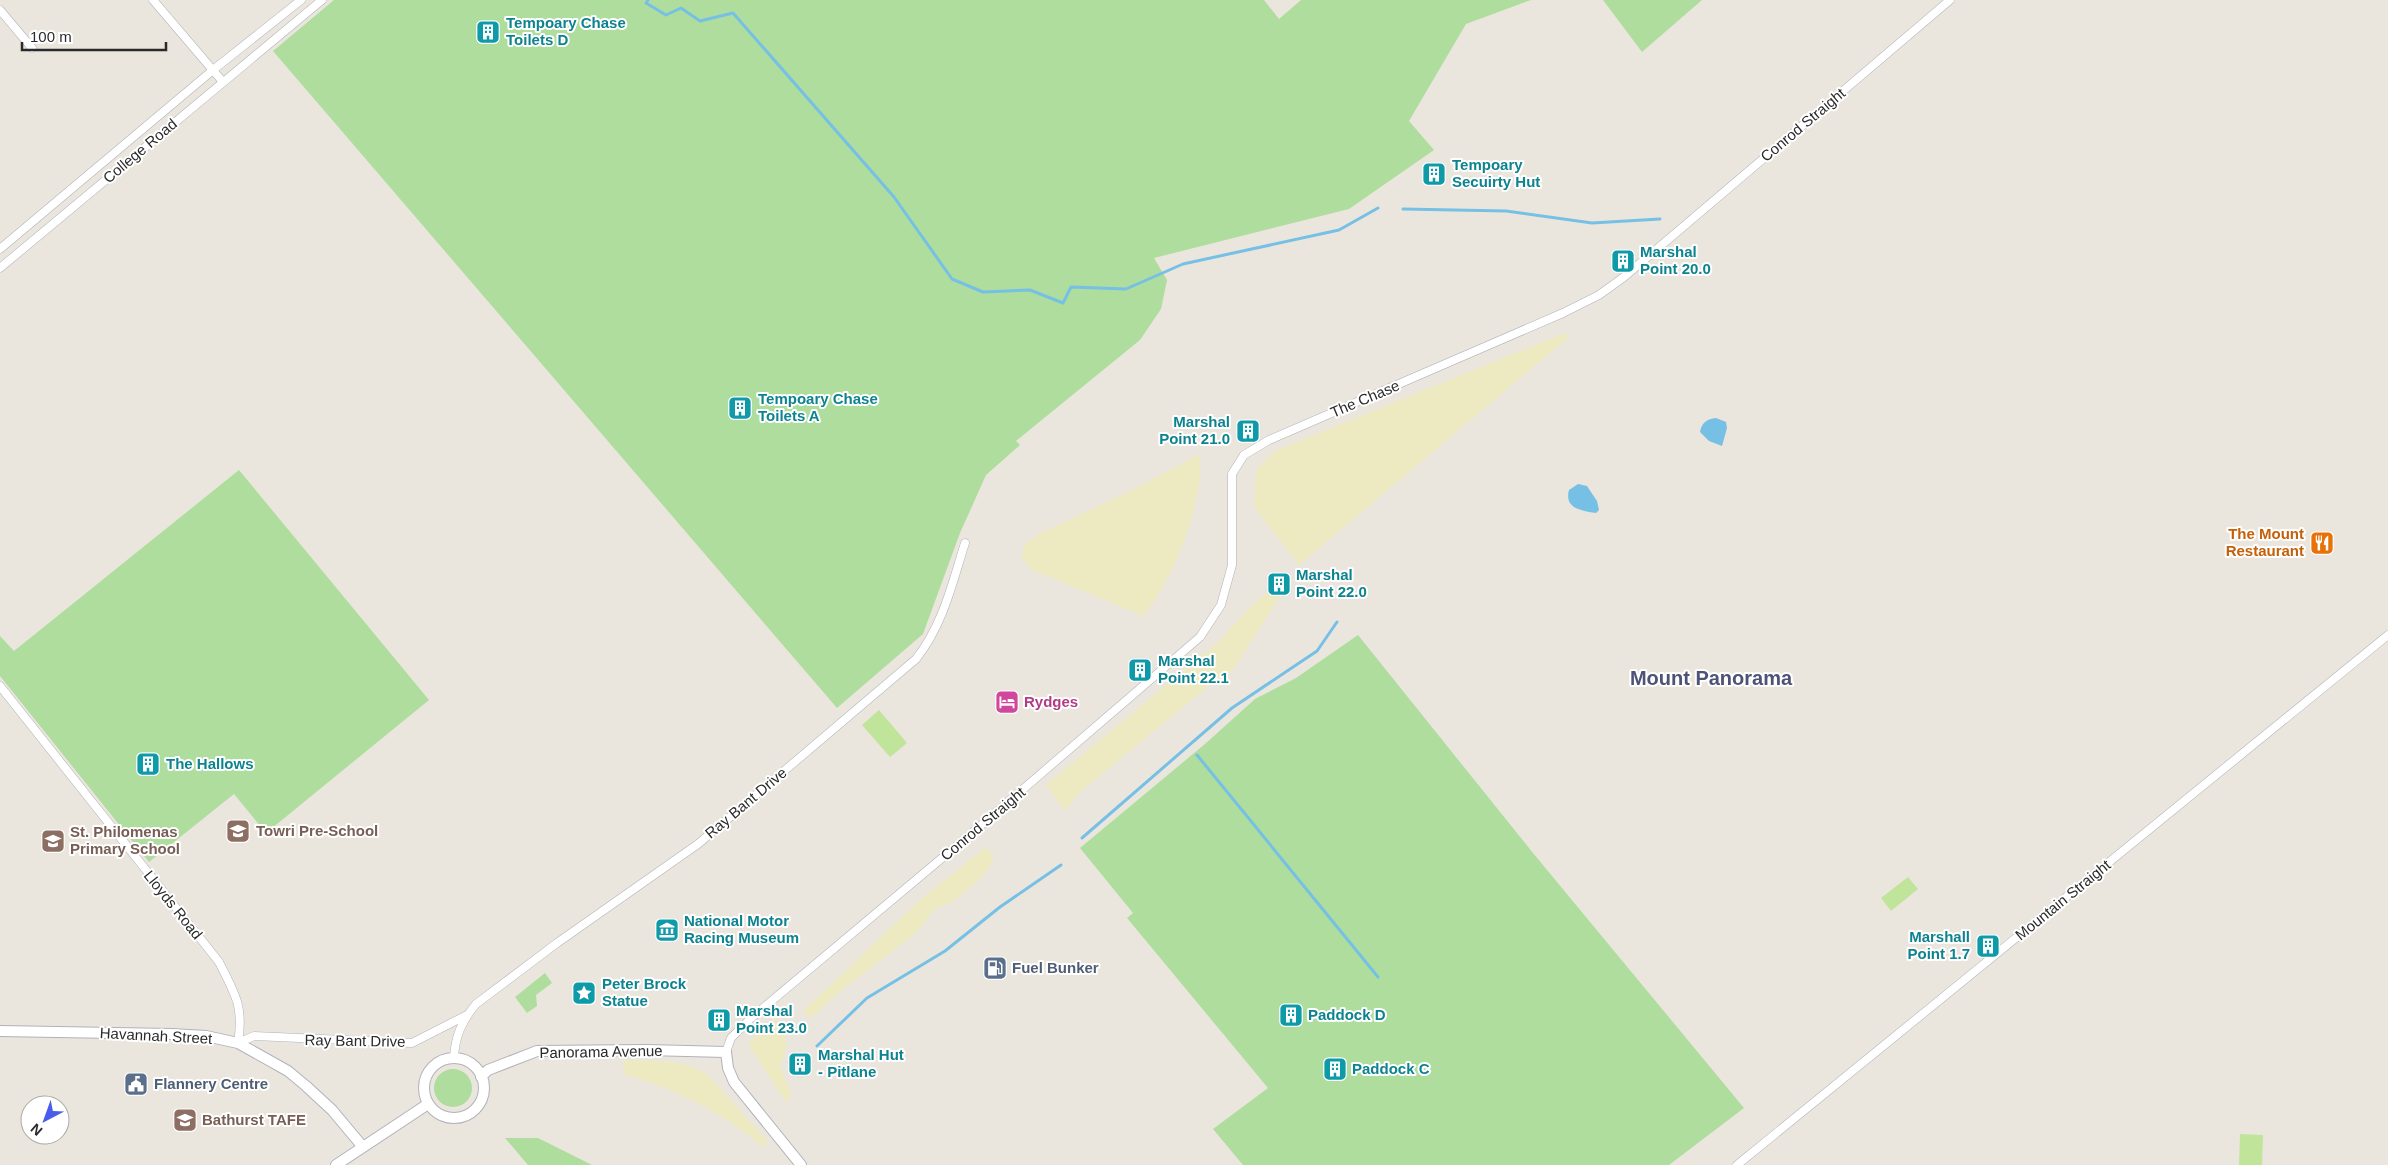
<svg xmlns="http://www.w3.org/2000/svg" width="2388" height="1165" viewBox="0 0 2388 1165" font-family="Helvetica,sans-serif">
<style>
.green{fill:#aedd9d}
.sand{fill:#edeac2}
.pitch{fill:#bfe49a}
.water{fill:#77c0e5}
.lines{fill:none;stroke-linecap:round;stroke-linejoin:round}
.stream{stroke:#77c0e5;stroke-width:3}
.minor-casing{stroke:#b0b2bc;stroke-width:9}
.tertiary-casing{stroke:#b0b2bc;stroke-width:12}
.minor{stroke:#fff;stroke-width:8}
.tertiary{stroke:#fff;stroke-width:10}
.labels{text-anchor:middle;stroke-width:4;stroke-linejoin:round;paint-order:stroke}
.culture-label{font-size:15px;font-weight:bold;fill:#0d838f;stroke:#fff;text-anchor:start}
.street-label{font-size:15px;fill:#2a2a2a;stroke:#fff}
.food-label{font-size:15px;font-weight:bold;fill:#c56008;stroke:#fff;text-anchor:end}
.hotel-label{font-size:15px;font-weight:bold;fill:#b23c85;stroke:#fff;text-anchor:start}
.education-label{font-size:15px;font-weight:bold;fill:#785e54;stroke:#fff;text-anchor:start}
.service-label{font-size:15px;font-weight:bold;fill:#4e5e75;stroke:#fff;text-anchor:start}
.district-label{font-size:20px;font-weight:bold;fill:#4e5277;stroke:#fff}
</style>
<rect width="100%" height="100%" fill="#ebe6dd"/>
<!-- green -->
<path class="green" d="M334,0H1264L1279,19L1301,0H1531L1466,24L1409,121L1434,150L1349,209L1154,258L1167,280L1161,309L1140,340L1016,441L1020,445L986,475L960,533L923,634L837,708L273,51Z
M1603,0H1702L1642,52Z
M239,470L429,700L266,833L234,794L149,862L0,676V636L14,651Z
M1358,635L1533,853L1744,1108L1669,1165H1243L1213,1129L1268,1088L1127,918L1133,913L1080,848L1205,744L1255,699L1296,678Z
M545,973L552,983L536,995L537,1006L527,1013L515,997Z
M434 1088a19 19 0 1 1 38 0a19 19 0 1 1-38 0Z
M505,1138H538L592,1165H528Z"/>
<!-- sand -->
<path class="sand" d="M1565,333L1569,337L1299,565L1254,507L1256,470L1275,451Z
M1200,454C1204,502 1174,580 1143,616L1031,569L1022,558L1024,545L1037,535L1132,490Z
M1276,585L1283,592L1232,671L1210,685L1080,792L1065,811L1046,785L1218,642L1249,608Z
M986,847L994,858L989,868L978,881L954,901L935,909L916,933L843,989L811,1018L803,1011L920,900Z
M776,1019L781,1023L787,1045L780,1066L791,1093L787,1103L748,1044L757,1033Z
M623,1060C651,1062 686,1058 709,1076L768,1142L763,1147C721,1112 676,1089 624,1074Z"/>
<!-- pitch -->
<path class="pitch" d="M879,710L907,743L890,757L862,725Z
M1908,877L1918,889L1891,911L1881,898Z
M2240,1134L2263,1135L2262,1165H2239Z"/>
<!-- water -->
<path class="water" d="M1716,418L1726,422L1727,428L1722,446L1709,441L1700,432C1702,422 1707,419 1716,418Z
M1578,484L1587,486L1597,501L1599,510L1596,513C1581,511 1564,508 1569,490Z"/>
<g class="lines">
<!-- stream -->
<path class="stream" d="M648,0L646,3L666,15L681,8L700,21L733,13L894,197L952,279L983,292L1030,290L1063,303L1071,287L1126,289L1183,264L1339,230L1378,208
M1403,209L1506,211L1592,223L1660,219
M1197,755L1378,977
M1082,838L1232,708L1317,651L1337,622
M817,1046L867,998L945,951L1000,907L1061,865"/>
<!-- minor casing -->
<g class="minor-casing">
<path id="minor" d="M153,0L223,82
M0,10L32,48
M0,249L213,70L301,0
M0,268L322,0
M0,686L219,962C235,994 244,1006 238,1043
M238,1043L254,1036L412,1043L467,1015
M726,1052L731,1038L750,1019L979,827L1200,637L1221,605L1232,565V474L1244,455L1269,440L1563,313L1599,295L1624,277L1950,0
M454,1058C455,1036 462,1021 476,1004L557,943L698,844L916,659C943,625 952,584 965,543
M1737,1165L2388,635"/>
</g>
<!-- tertiary casing -->
<g class="tertiary-casing">
<path id="tertiary" d="M0,1031L172,1034L206,1036L238,1043L288,1071L306,1086L332,1110L363,1147
M424 1088a30 30 0 1 1 60 0a30 30 0 1 1-60 0Z
M481,1077L488,1070L537,1051L647,1050L726,1052L728,1068L734,1082L801,1165
M336,1165L428,1104"/>
</g>
<!-- minor -->
<use href="#minor" class="minor"/>
<!-- tertiary -->
<use href="#tertiary" class="tertiary"/>
</g>
<!-- icons -->
<defs>
<g id="building-square" transform="scale(1.25)"><rect x="-9" y="-9" width="18" height="18" rx="4" fill="#0f9aa8" stroke="#fff"/><path d="M-4-6H4V6H1V3H-1V6H-4ZM-2.5-4.3h1.7v1.8h-1.7ZM.8-4.3h1.7v1.8H.8ZM-2.5-1h1.7V.8h-1.7ZM.8-1h1.7V.8H.8Z" fill="#fff"/></g>
<g id="restaurant-square" transform="scale(1.25)"><rect x="-9" y="-9" width="18" height="18" rx="4" fill="#e8710a" stroke="#fff"/><path d="M-5-6h1v4h1v-4h1v4h1v-4h1v5L-1.5 .5V6h-2V.5L-5-1ZM5-6V6H3V1.5H1.5Q1.5-4 5-6Z" fill="#fff"/></g>
<g id="hotel-square" transform="scale(1.25)"><rect x="-9" y="-9" width="18" height="18" rx="4" fill="#d1479c" stroke="#fff"/><path d="M-6-4.5h1.5V1H6V5H4.5V3h-9V5H-6ZM-4 0a1.8 1.8 0 1 1 3.6 0ZM.5 0V-2.5h3Q6-2.5 6 0Z" fill="#fff"/></g>
<g id="school-square" transform="scale(1.25)"><rect x="-9" y="-9" width="18" height="18" rx="4" fill="#8d6e63" stroke="#fff"/><path d="M0-5L7-2L0 1L-7-2ZM-4 1L0 2.5L4 1V4Q0 6-4 4Z" fill="#fff"/></g>
<g id="museum-square" transform="scale(1.25)"><rect x="-9" y="-9" width="18" height="18" rx="4" fill="#0f9aa8" stroke="#fff"/><path d="M0-6L6-3V-2H-6V-3ZM-5-1h2V3h-2ZM-1-1h2V3h-2ZM3-1h2V3H3ZM-6 4H6V6H-6Z" fill="#fff"/></g>
<g id="fuel-square" transform="scale(1.25)"><rect x="-9" y="-9" width="18" height="18" rx="4" fill="#5c6f8a" stroke="#fff"/><path d="M-5.5-6h7V0h2V4h1.3V-2.5L3-4.5l.8-.8L6-3V5H2.5V1h-1V6h-7ZM-4.2-4.7v3.2H.2V-4.7Z" fill="#fff"/></g>
<g id="sight-square" transform="scale(1.25)"><rect x="-9" y="-9" width="18" height="18" rx="4" fill="#0f9aa8" stroke="#fff"/><path d="M0-6L1.8-2.2L6-1.7L2.9 1.2L3.7 5.4L0 3.3L-3.7 5.4L-2.9 1.2L-6-1.7L-1.8-2.2Z" fill="#fff"/></g>
<g id="civic-square" transform="scale(1.25)"><rect x="-9" y="-9" width="18" height="18" rx="4" fill="#5c6f8a" stroke="#fff"/><path d="M-.6-6.5H3V-4.5H.6V-3L4-1V1h2V6H-6V1h2V-1L-.6-3ZM-1.2 2.5V6h2.4V2.5Z" fill="#fff"/></g>
<g id="university-square" transform="scale(1.25)"><rect x="-9" y="-9" width="18" height="18" rx="4" fill="#8d6e63" stroke="#fff"/><path d="M0-5L7-2L0 1L-7-2ZM-4 1L0 2.5L4 1V4Q0 6-4 4Z" fill="#fff"/></g>
</defs>
<g fill-rule="evenodd">
<use href="#building-square" x="488" y="32"/>
<use href="#building-square" x="1434" y="174"/>
<use href="#building-square" x="1623" y="261"/>
<use href="#building-square" x="740" y="408"/>
<use href="#building-square" x="1248" y="431"/>
<use href="#restaurant-square" x="2322" y="543"/>
<use href="#building-square" x="1279" y="584"/>
<use href="#building-square" x="1140" y="670"/>
<use href="#hotel-square" x="1007" y="702"/>
<use href="#building-square" x="148" y="764"/>
<use href="#school-square" x="238" y="831"/>
<use href="#school-square" x="53" y="841"/>
<use href="#museum-square" x="667" y="930"/>
<use href="#building-square" x="1988" y="946"/>
<use href="#fuel-square" x="995" y="968"/>
<use href="#sight-square" x="584" y="993"/>
<use href="#building-square" x="1291" y="1015"/>
<use href="#building-square" x="719" y="1020"/>
<use href="#building-square" x="800" y="1064"/>
<use href="#building-square" x="1335" y="1069"/>
<use href="#civic-square" x="136" y="1084"/>
<use href="#university-square" x="185" y="1120"/>
</g>
<g class="labels">
<!-- culture labels -->
<g class="culture-label">
<text x="506" y="28">Tempoary Chase<tspan x="506" dy="17">Toilets D</tspan></text>
<text x="1452" y="170">Tempoary<tspan x="1452" dy="17">Secuirty Hut</tspan></text>
<text x="1640" y="257">Marshal<tspan x="1640" dy="17">Point 20.0</tspan></text>
<text x="758" y="404">Tempoary Chase<tspan x="758" dy="17">Toilets A</tspan></text>
<text x="1230" y="427" text-anchor="end">Marshal<tspan x="1230" dy="17">Point 21.0</tspan></text>
<text x="1296" y="580">Marshal<tspan x="1296" dy="17">Point 22.0</tspan></text>
<text x="1158" y="666">Marshal<tspan x="1158" dy="17">Point 22.1</tspan></text>
<text x="166" y="769">The Hallows</text>
<text x="684" y="926">National Motor<tspan x="684" dy="17">Racing Museum</tspan></text>
<text x="1970" y="942" text-anchor="end">Marshall<tspan x="1970" dy="17">Point 1.7</tspan></text>
<text x="602" y="989">Peter Brock<tspan x="602" dy="17">Statue</tspan></text>
<text x="736" y="1016">Marshal<tspan x="736" dy="17">Point 23.0</tspan></text>
<text x="1308" y="1020">Paddock D</text>
<text x="818" y="1060">Marshal Hut<tspan x="818" dy="17">- Pitlane</tspan></text>
<text x="1352" y="1074">Paddock C</text>
</g>
<!-- street labels -->
<g class="street-label">
<text transform="translate(1803 125) rotate(-40)" y="5">Conrod Straight</text>
<text transform="translate(140 151) rotate(-40)" y="5">College Road</text>
<text transform="translate(1365 399) rotate(-23)" y="5">The Chase</text>
<text transform="translate(746 803) rotate(-40)" y="5">Ray Bant Drive</text>
<text transform="translate(983 824) rotate(-40)" y="5">Conrod Straight</text>
<text transform="translate(2063 900) rotate(-39)" y="5">Mountain Straight</text>
<text transform="translate(173 905) rotate(51)" y="5">Lloyds Road</text>
<text transform="translate(156 1036) rotate(3)" y="5">Havannah Street</text>
<text transform="translate(355 1041) rotate(1)" y="5">Ray Bant Drive</text>
<text transform="translate(601 1052) rotate(-1)" y="5">Panorama Avenue</text>
</g>
<!-- food labels -->
<g class="food-label">
<text x="2304" y="539">The Mount<tspan x="2304" dy="17">Restaurant</tspan></text>
</g>
<!-- hotel labels -->
<g class="hotel-label">
<text x="1024" y="707">Rydges</text>
</g>
<!-- education labels -->
<g class="education-label">
<text x="256" y="836">Towri Pre-School</text>
<text x="70" y="837">St. Philomenas<tspan x="70" dy="17">Primary School</tspan></text>
<text x="202" y="1125">Bathurst TAFE</text>
</g>
<!-- service labels -->
<g class="service-label">
<text x="1012" y="973">Fuel Bunker</text>
<text x="154" y="1089">Flannery Centre</text>
</g>
<!-- district labels -->
<g class="district-label">
<text x="1711" y="685">Mount Panorama</text>
</g>
</g>
<!-- north arrow -->
<g transform="translate(45 1120) rotate(221)"><circle r="24" fill="#ffffff" stroke="#aaaaaa"/>
<path d="M0-4L9 19L0 12L-9 19Z" fill="#495ceb"/>
<text y="-8" font-size="14" font-weight="bold" text-anchor="middle" fill="#2a2a2a">N</text>
</g>
<!-- scale -->
<path d="M22 42v8h144v-8" fill="none" stroke="#2a2a2a" stroke-width="2.5"/>
<text x="30" y="42" font-size="15" fill="#2a2a2a" stroke="#ffffff" stroke-width="4" paint-order="stroke">100 m</text>
</svg>
